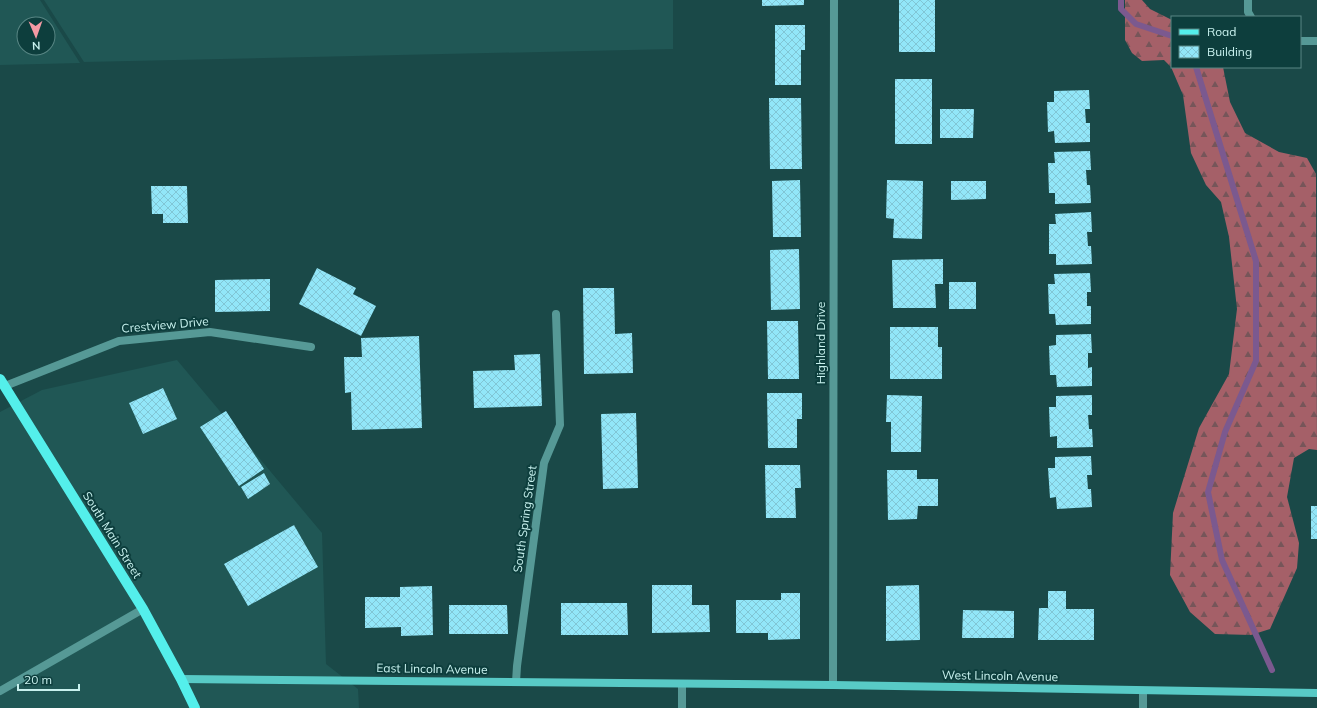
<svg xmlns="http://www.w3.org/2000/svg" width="1317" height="708" viewBox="0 0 1317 708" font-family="Mulish,sans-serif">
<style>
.built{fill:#205755;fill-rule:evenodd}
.forest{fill:url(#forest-firs)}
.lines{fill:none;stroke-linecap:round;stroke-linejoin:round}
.stream{stroke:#7b598f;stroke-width:6}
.building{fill:url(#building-cross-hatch)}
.lane{stroke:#569996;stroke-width:8}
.street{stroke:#569996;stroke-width:8}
.secondary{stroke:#58cac6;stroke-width:8}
.primary{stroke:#54efeb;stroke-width:10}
.labels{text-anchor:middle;stroke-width:4;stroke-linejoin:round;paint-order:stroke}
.street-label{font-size:12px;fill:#c8f1ee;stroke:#0d3e3d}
</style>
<defs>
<pattern id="forest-firs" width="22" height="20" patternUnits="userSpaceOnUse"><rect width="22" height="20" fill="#a56068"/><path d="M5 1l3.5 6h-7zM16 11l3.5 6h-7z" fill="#765559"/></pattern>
<pattern id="building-cross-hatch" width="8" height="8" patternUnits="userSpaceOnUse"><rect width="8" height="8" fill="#92e6f8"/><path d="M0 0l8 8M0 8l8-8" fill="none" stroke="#81c6d5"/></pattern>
</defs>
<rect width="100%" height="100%" fill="#1a4948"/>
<!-- built -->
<path class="built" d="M0,0H40L80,63L0,65ZM24,24H48V48H24Z
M44,0H673V49L84,62Z
M177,360L322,533L326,664L358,689L359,708H0V412L42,390Z"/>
<!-- forest -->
<path class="forest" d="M1125,0H1142L1150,9L1172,20V67H1223L1230,102L1245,133L1279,152L1307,158L1316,174L1317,450L1309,449L1294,458L1287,497L1299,543L1297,568L1270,629L1251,635L1215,634L1190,612L1170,575L1173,513L1199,428L1229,374L1237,309L1229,237L1221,202L1206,185L1191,153L1183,95L1171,67L1164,60L1142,61L1132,53L1125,40Z"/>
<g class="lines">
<!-- stream -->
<path class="stream" d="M1121,0V9L1136,24L1172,36
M1196,67L1256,261V361L1225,432L1208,492L1222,560L1272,670"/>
</g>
<!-- building -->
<path class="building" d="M762,0H804V5L762,6Z
M899,0H935V52H899Z
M775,25H805V50H801V85H775Z
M895,79H932V144H895Z
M1089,90L1090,109H1085L1086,123H1090V142L1055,143L1054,131L1048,132L1047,102H1054V91Z
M769,98H801L802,169H770Z
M940,109H974L973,138H940Z
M1090,151L1091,170H1086L1087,185H1090L1091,203L1055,204V193H1049L1048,163H1055L1054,152Z
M800,180L801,237H773L772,181Z
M887,180L923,181L922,239L893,238L894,219L886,218Z
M951,181H986V199L951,200Z
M151,186H187L188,223H163V214H152Z
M1091,212L1092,232H1087L1088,246H1091L1092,264L1056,265V254H1049V224H1056L1055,214Z
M799,249L800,309L771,310L770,250Z
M943,259V284H935L936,308H893L892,260Z
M317,268L356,288L353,294L376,306L361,336L299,304Z
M1090,273L1091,292H1087V306H1091V324L1056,325L1055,314H1049L1048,284H1055L1054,274Z
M270,279V311L215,312V280Z
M949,282H976V309H949Z
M583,288H614L615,334L632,333L633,373L584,374Z
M767,321H798L799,379H768Z
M890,327H938V347H942V379H890Z
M1091,334L1092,353H1088V368L1092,367V386L1057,387L1056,375H1050L1049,346L1056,345V335Z
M419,336L422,428L352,430L351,392L345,393L344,357H362L361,338Z
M540,354L542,406L474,408L473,371L515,370L514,355Z
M163,388L177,419L143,434L129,403Z
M767,393H802V419H797V448H768Z
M887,395L922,396L921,452H891V422H886Z
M1092,395V415H1088L1089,429H1092L1093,447L1057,448V436L1050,437L1049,407H1056V396Z
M226,411L264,469L239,486L200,427Z
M636,413L638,488L603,489L601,414Z
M1091,456L1092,475H1087L1088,489H1091L1092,507L1057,509L1056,497L1050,498L1048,468H1055V457Z
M765,465H800L801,488H795L796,518H766Z
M887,470H917V479H938V506H918L917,519L888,520Z
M264,473L270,484L248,499L241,487Z
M1311,506H1317V539H1311Z
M294,525L318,567L248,606L224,564Z
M652,585H692V605H709L710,632L652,633Z
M919,585L920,640L886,641V586Z
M432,586L433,635L401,636V627L365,628V597H400V587Z
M1048,591H1066V609H1094V640H1038L1039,608H1048Z
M781,593H800V639L768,640V633H736V600H781Z
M561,603H627L628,635H561Z
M449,605H507L508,634H449Z
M963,610L1014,611V638H962Z"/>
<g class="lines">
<!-- lane -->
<path class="lane" d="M0,691L143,609"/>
<!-- street -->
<path class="street" d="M1248,0V12L1251,17
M1300,41H1317
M5,386L119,341L210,332L311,347
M516,682L517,666L544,463L560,425L556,314
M682,684V708
M833,685L834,0
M1143,691V708"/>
<!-- secondary -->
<path class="secondary" d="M181,679L833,685L1317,693"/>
<!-- primary -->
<path class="primary" d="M0,379L143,609L181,679L195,708"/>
</g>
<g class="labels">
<!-- street labels -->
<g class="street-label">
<text transform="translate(165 325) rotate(-5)" y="4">Crestview Drive</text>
<text transform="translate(821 343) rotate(-90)" y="4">Highland Drive</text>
<text transform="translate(525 519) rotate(-82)" y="4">South Spring Street</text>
<text transform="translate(112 535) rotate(58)" y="4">South Main Street</text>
<text transform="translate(432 669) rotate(1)" y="4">East Lincoln Avenue</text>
<text transform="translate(1000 676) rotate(1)" y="4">West Lincoln Avenue</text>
</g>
</g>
<!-- legend -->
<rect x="1171" y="16" width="130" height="52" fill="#0d3e3d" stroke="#588684"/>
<rect x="1179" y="29" width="20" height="6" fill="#54efeb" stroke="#588684"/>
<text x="1207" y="36" font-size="12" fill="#c8f1ee">Road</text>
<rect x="1179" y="46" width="20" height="12" fill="url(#building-cross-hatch)" stroke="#588684"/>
<text x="1207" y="56" font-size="12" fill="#c8f1ee">Building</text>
<!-- north arrow -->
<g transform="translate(36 36) rotate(178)"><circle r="19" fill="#0d3e3d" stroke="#588684"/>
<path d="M0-3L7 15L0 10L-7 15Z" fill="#f49aa4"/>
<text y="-6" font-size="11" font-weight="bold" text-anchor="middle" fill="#c8f1ee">N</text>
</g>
<!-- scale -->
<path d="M18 684v6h61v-6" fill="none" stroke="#c8f1ee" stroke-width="2"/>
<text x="24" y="684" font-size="12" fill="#c8f1ee" stroke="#0d3e3d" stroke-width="3" paint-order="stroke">20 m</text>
</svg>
